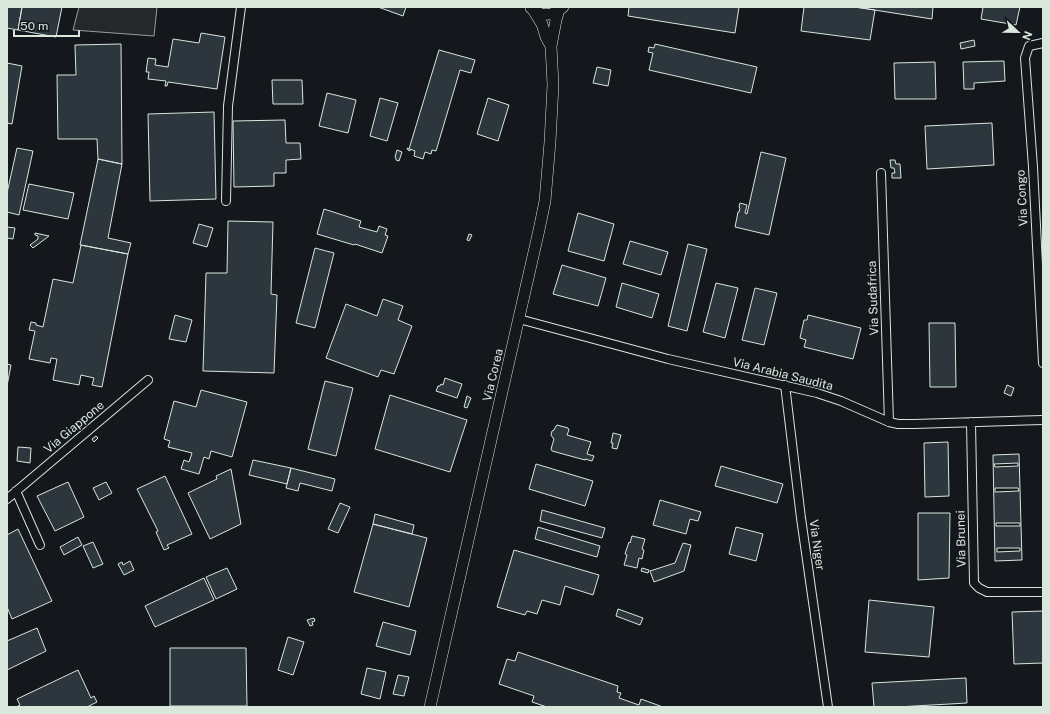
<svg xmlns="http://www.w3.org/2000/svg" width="1050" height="714" viewBox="0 0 1050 714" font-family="'Public Sans',sans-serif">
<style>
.parking{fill:#24282b;stroke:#939e99}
.building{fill:#2c363c;stroke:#d8e6dc;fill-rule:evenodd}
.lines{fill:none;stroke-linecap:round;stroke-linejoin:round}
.street-casing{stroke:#d8e6dc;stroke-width:10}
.secondary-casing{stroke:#d8e6dc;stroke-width:12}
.street{stroke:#14181c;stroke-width:8}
.secondary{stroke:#14181c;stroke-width:11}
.labels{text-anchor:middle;stroke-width:3;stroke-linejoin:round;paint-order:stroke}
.street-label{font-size:12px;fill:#d8e6dc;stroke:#14181c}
</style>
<rect width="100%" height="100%" fill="#14181c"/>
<!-- parking -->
<path class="parking" d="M79,7H157L154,36L73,30Z"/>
<!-- building -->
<path class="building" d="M7,7H22L18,30L7,28Z
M22,7H62L56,37L18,30Z
M378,7H406L403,16Z
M629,7H739L735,33L628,16Z
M804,7H855L875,10L870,40L801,31Z
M855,7H933L932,19Z
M983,7H1020L1016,25L981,19Z
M201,33L225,37L217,89L168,82L167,86H165L166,81L148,79L149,72H146L148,58L156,59L155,65L168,67L173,39L199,43Z
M974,40L975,46L961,49L960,43Z
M121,44L122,164L98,159L97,139H58L57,75H76L75,45Z
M655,44L757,67L751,93L649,70L653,53L648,52L649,47L654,48Z
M439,50L475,60L471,73L460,70L436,151L432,150L431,154L425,152L423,159L414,156L415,151L410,149V151L408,150L407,148L409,149Z
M1004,61L1005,81L974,83V89H964L963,62Z
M935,62L936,99H895L894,63Z
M7,63L22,66L12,124L7,123Z
M597,67L611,70L608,86L593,83Z
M272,80H302L303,104H273Z
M327,93L356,100L348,133L319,126Z
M380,98L398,103L387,141L370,136Z
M488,98L509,105L498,141L477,134Z
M214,112L216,199L150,201L148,114Z
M285,120L286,143H300L301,159L286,160V173H274V186L234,187L233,121Z
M992,123L994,165L927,169L925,126Z
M17,148L33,151L19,215L7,212V193Z
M397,150L402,152L399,161L396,160V158L395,157Z
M761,152L786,158L769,235L735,227L738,212H739L740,208L739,207L740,203L747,205L745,213L747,214Z
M98,159L122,164L108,238L131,243L128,254L80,245Z
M890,160H895L896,164H900L901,178H892V173H895L894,168H891Z
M29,184L74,193L68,219L23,210Z
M324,209L361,221L359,227L377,232L379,226L387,229L385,235L388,236L382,253L355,244L354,245L317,234Z
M578,213L614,224L604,261L568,251Z
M228,221L273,222L271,294L277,295L274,373L203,371L206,273H227Z
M199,224L213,228L207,247L193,243Z
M7,227L15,228L13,239L7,238Z
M35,233L49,236L33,248L30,245L38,239V236L35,235Z
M469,234L472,235L469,241L467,240Z
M630,241L668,252L661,275L623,264Z
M688,244L707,249L687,331L668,326Z
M81,245L128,254L102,387L92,385L94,378L81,375L79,385L53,380L57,359L51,358L50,363L29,359L35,331L29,330L31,322L36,323V325L43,327L53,279L73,283Z
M315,248L334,253L315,328L296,323Z
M562,265L606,278L598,306L553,294Z
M622,283L659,294L652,318L616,307Z
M716,283L738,288L725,338L703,332Z
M755,288L777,293L764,345L742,340Z
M383,299L403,306L398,320L412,326L394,374L381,370L378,377L326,358L346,304L377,316Z
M175,315L192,320L186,342L169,339Z
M808,315L861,328L853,359L804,347L806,340L800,338L804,320H807Z
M929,323H955L956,387H930Z
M7,364L11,365L7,386Z
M445,378L462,384L457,398L436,391L438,386H440L441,384L443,385Z
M325,381L353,388L336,456L308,449Z
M1007,385L1014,388L1011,396L1004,393Z
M201,390L247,402L232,457L211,451L209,459L204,457L199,474L181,469L184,460L189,462L192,453L168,447L170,441L164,439L174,401L196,407Z
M390,395L467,420L450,472L375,449Z
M467,396L471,398L467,408L464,407Z
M557,425L568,428L569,430L567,435L591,442L587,454L594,456L592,461L585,459V460L552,451L551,449L554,439L553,438L551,435L552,431L554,430L556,426Z
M613,433L621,435L617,449L612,448L613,443H611Z
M96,436L98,438L94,442L92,439Z
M948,442L949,496L925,497L924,443Z
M18,447L31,448L30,463L17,461Z
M1019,454L1022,560L995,561L993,455ZM1018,463V466L995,467L994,464ZM995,488H1018L1019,491L995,492ZM996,523H1020V526H996ZM997,548H1020V551L997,552Z
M253,460L291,468L287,484L249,475Z
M536,464L593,481L585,506L529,489Z
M721,466L783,484L777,503L715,486Z
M291,468L335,479L332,491L300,483L298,491L286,488Z
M231,469L241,524L210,539L188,493L217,479L216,476Z
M165,476L192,534L167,545L169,548L164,550L156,532L158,531L137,489Z
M68,482L84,517L55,531L37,496Z
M106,482L112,493L99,500L93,488Z
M660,500L701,512L698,521L690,519L686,534L653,525Z
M340,503L350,507L338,533L328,529Z
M542,510L605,528L602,538L540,521Z
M918,513H950L949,578L918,580Z
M375,514L414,525L412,534L373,524Z
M373,524L427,538L409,607L354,592Z
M538,527L600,546L597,557L535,539Z
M736,527L763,534L756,561L729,554Z
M18,529L52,601L12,619L7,607V535Z
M632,536L645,539L642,549L644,550L642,559L639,558L637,568L624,565L627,555L625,554L629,542L630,543Z
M78,537L82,545L64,555L60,547Z
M93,542L103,564L93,568L83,546Z
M683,543L691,545L684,571L654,582L650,571L675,563Z
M514,550L599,575L593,595L565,586L560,605L542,600L537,614L527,611L525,615L497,607Z
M130,561L134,570L124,575L118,564L122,562L123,565Z
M227,568L237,589L216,599L206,577Z
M642,568L649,570L648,573L641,571Z
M204,578L214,600L155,627L145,606Z
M869,600L934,607L929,657L865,652Z
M618,609L643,618L640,625L616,616Z
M1043,611V663L1014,664L1012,612Z
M314,618L315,621L312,622L313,625L310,626L307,620Z
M383,622L416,631L410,655L376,646Z
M37,628L46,651L7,670V641Z
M288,637L304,642L293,675L278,670Z
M170,648H246L247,706H170Z
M518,652L618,686L617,692L621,693L619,698L639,705L641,699L663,707H547L532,702L534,696L499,684L507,659L515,661Z
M367,668L386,672L380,699L361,694Z
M78,670L91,698L94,696L97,702L87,707H16L20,705L17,699Z
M398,675L409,677L404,696L393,694Z
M966,678L967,703L897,707H874L872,683Z"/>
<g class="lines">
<!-- street casing -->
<g class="street-casing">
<path id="street" d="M1043,43L1029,46L1025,58L1033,167L1043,363
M881,173L889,422
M226,201L228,106L241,7
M519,319L668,359L817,393L841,401L889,422L898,424H914L1043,420
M785,385L801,518L828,707
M971,422L974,583L979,588L987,592H1043
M16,491L40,545
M7,499L148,380"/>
</g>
<!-- secondary casing -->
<g class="secondary-casing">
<path id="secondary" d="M531,8C541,17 553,16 563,7
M534,11L542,24L546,37L551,46
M430,707L539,230L545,201L550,142L553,85L551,46L556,20L559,10"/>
</g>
<!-- street -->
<use href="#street" class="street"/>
<!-- secondary -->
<use href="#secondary" class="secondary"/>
</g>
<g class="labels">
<!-- street labels -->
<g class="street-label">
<text transform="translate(1022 198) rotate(-93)" y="4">Via Congo</text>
<text transform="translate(873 298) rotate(-92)" y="4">Via Sudafrica</text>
<text transform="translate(783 374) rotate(14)" y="4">Via Arabia Saudita</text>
<text transform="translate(493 375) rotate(-77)" y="4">Via Corea</text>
<text transform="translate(74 427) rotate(-40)" y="4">Via Giappone</text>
<text transform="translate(961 539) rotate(-91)" y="4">Via Brunei</text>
<text transform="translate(817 545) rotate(82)" y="4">Via Niger</text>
</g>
</g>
<!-- border -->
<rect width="1050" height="714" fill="none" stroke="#d8e6dc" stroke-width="16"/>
<!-- north arrow -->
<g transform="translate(1018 32) rotate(112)" stroke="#14181c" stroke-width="3" paint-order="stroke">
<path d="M0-3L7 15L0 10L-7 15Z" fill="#d8e6dc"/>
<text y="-6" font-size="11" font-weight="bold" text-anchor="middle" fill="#d8e6dc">N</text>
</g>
<!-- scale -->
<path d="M14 30v6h65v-6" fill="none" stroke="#d8e6dc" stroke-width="2"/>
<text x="20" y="30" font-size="12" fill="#d8e6dc" stroke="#14181c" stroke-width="3" paint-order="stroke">50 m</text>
</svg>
